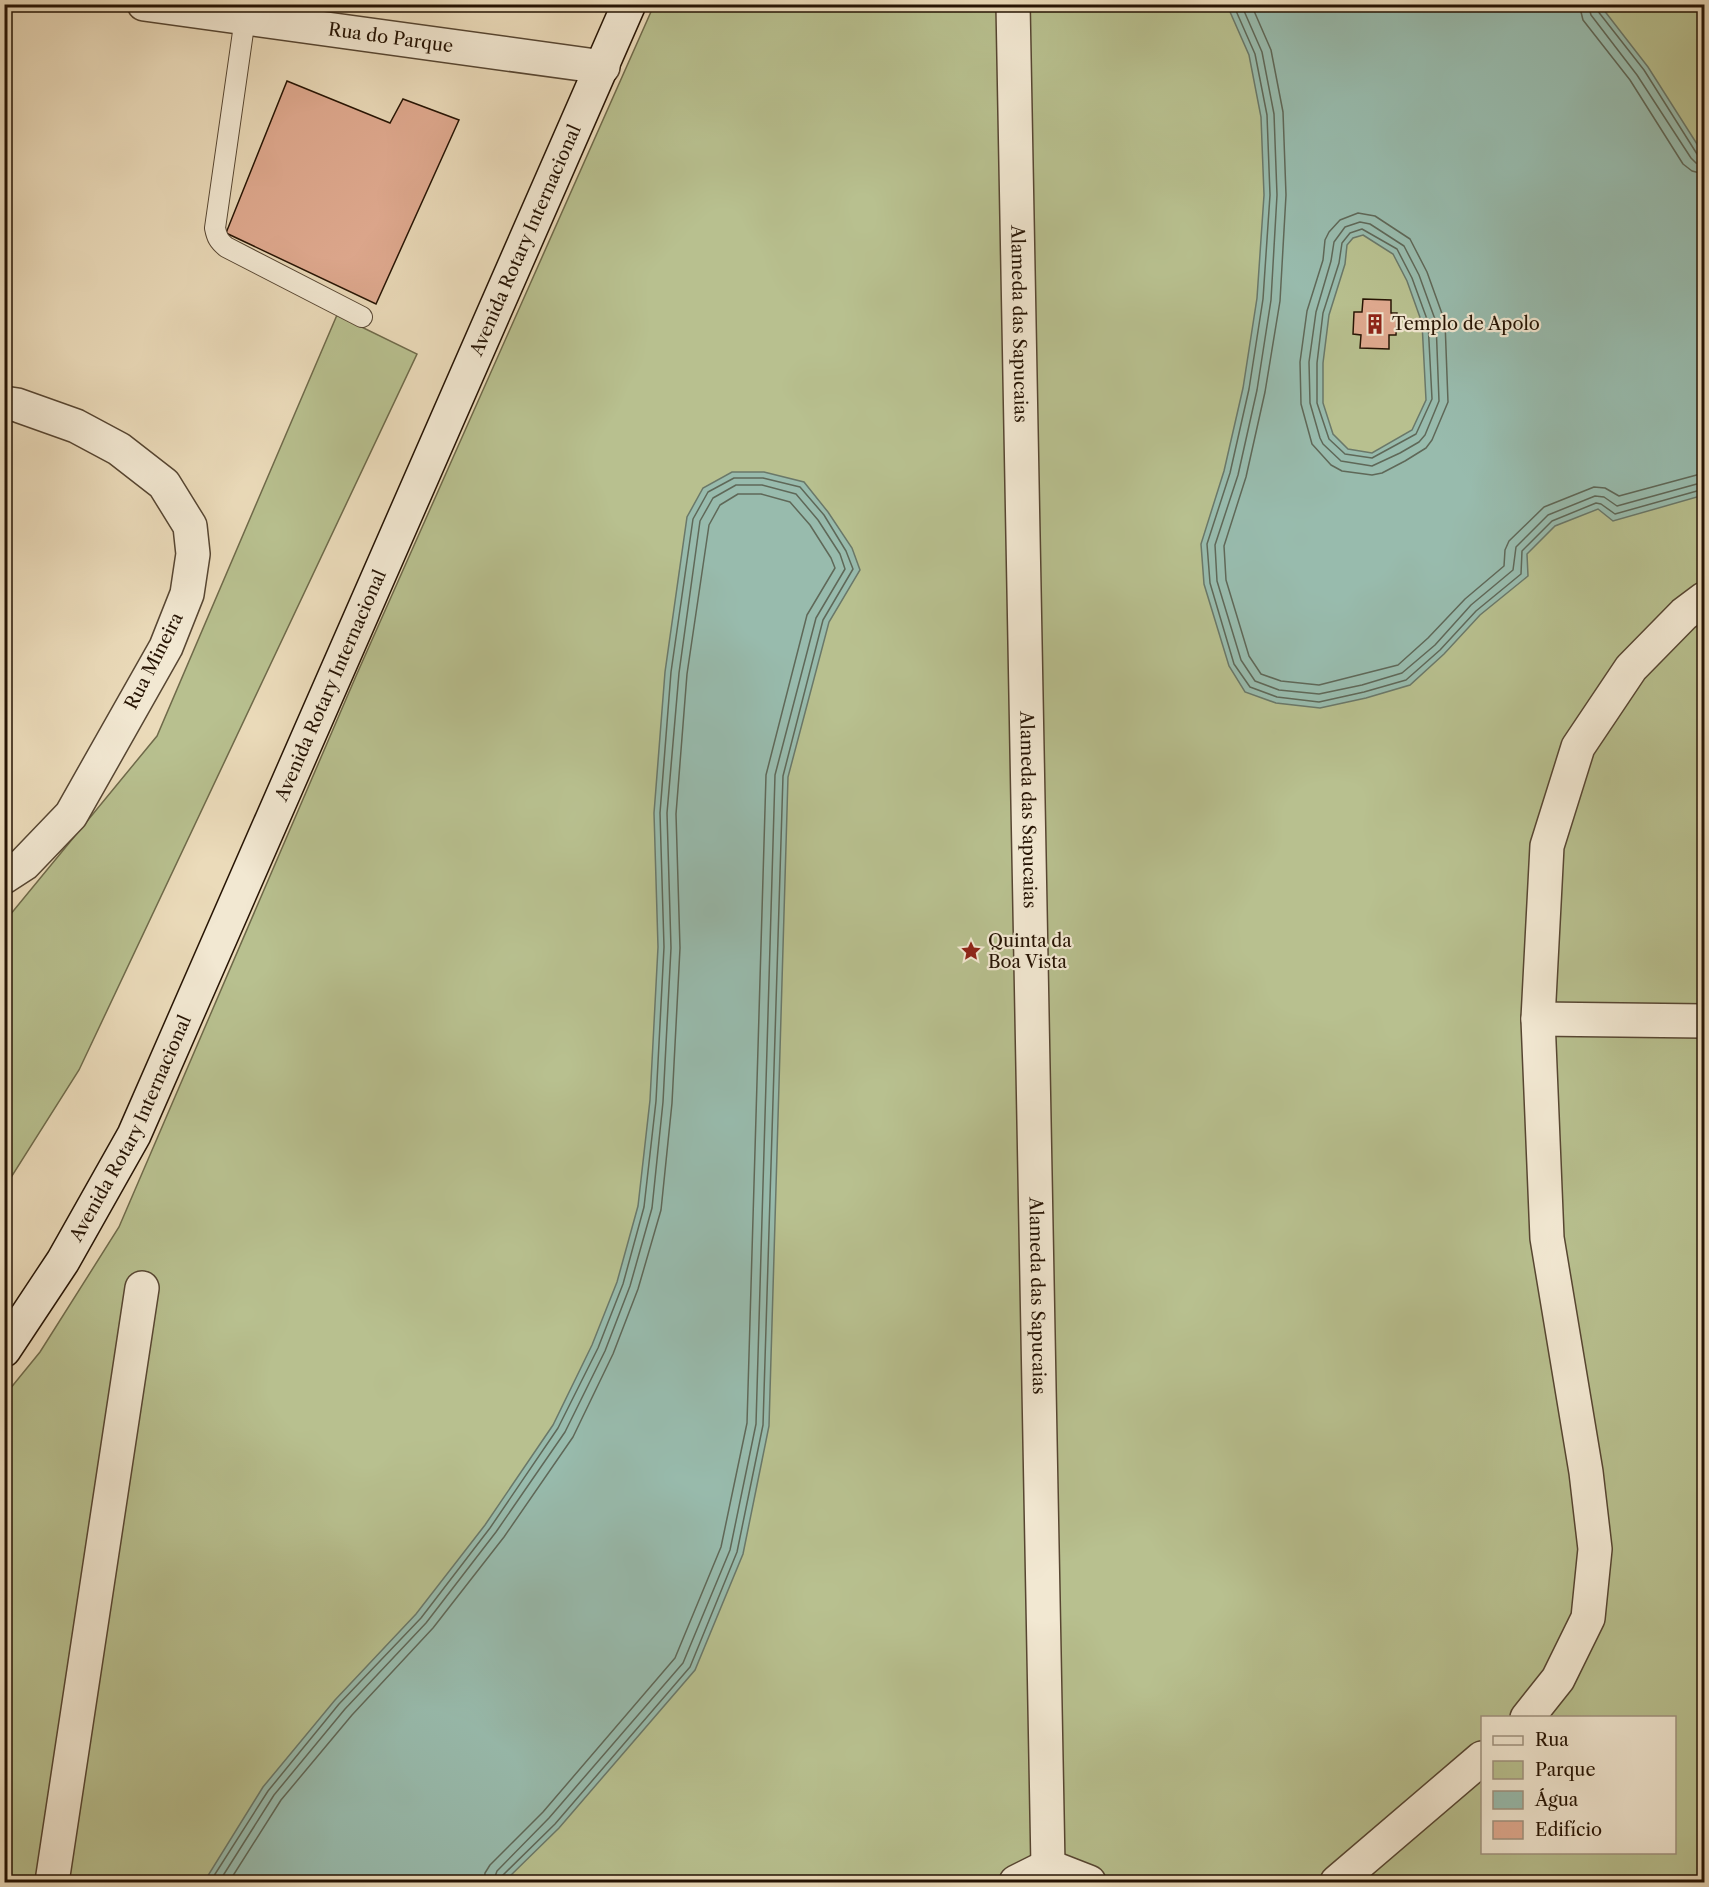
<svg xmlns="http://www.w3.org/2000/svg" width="1709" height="1887" viewBox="0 0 1709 1887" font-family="'Libre Caslon Text',serif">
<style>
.green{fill:#b8c08f;stroke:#6f6a4a;stroke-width:1.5;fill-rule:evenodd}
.water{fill:#98bbad;stroke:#6a7869;stroke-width:1.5;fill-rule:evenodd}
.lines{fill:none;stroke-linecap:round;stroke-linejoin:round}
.shore{stroke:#5f6858;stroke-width:1.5}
.building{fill:#e0aa90;stroke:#261404;stroke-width:1.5}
.lane-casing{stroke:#574632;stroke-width:22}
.street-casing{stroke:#574632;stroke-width:36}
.secondary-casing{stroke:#261404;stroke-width:36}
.lane{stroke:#f2e8d2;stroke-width:20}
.street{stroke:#f2e8d2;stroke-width:33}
.secondary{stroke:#f2e8d2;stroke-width:33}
.labels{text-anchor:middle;stroke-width:4.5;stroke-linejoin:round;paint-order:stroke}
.street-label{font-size:18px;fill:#261404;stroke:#f2e8d2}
.poi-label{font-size:18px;fill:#261404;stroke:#f2e8d2;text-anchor:start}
</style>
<rect width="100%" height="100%" fill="#ebdbba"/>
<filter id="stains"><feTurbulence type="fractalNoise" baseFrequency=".00333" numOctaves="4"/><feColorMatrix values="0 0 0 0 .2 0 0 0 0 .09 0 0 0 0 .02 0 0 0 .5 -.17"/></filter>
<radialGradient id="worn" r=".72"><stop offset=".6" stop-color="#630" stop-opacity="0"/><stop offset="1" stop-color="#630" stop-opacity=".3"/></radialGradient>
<!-- green -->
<path class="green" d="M654,5H1704V1882H5V1395L40,1352L119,1227L356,676ZM1482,1718H1674V1852H1482Z
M337,315L417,354L79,1070L5,1187V921L157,736Z"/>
<!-- water -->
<path class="water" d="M1227,5H1600L1648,67L1704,155V495L1613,521L1598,509L1555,526L1527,554L1528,576L1480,615L1444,654L1410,685L1366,698L1320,708L1276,703L1245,692L1229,666L1204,584L1201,544L1224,471L1243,388L1257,298L1264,195L1261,117L1249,55ZM1363,235L1393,254L1407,281L1422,323L1426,400L1412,430L1372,453L1348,449L1333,434L1323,403V363L1329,315L1345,264L1347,245L1353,238Z
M732,472H764L804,482L828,512L852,548L860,570L829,622L788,777L769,1426L743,1554L695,1670L559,1828L504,1882H204L263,1787L335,1700L416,1614L485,1525L553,1425L592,1345L617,1282L638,1206L650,1100L658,947L654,813L665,672L687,517L703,488Z"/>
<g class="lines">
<!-- shore -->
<path class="shore" d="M1233,4L1255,54L1267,115L1270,195L1263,299L1249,389L1230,473L1207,544L1210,583L1234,664L1250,687L1277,697L1319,702L1364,692L1406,680L1440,650L1476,611L1521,574L1522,551L1552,521L1596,503L1601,504L1615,514L1704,489
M1241,4L1262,52L1274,114L1277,195L1271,300L1257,390L1238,475L1215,545L1217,581L1241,660L1255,681L1279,690L1319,694L1362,685L1402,673L1435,645L1471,605L1513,570L1516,547L1548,515L1595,496L1604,497L1617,506L1704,482
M1251,4L1271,50L1283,112L1286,195L1280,301L1265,392L1246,477L1224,546L1226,580L1249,656L1261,674L1281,681L1319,685L1398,665L1428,638L1465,599L1504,566L1505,550L1509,541L1544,507L1594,487L1605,488L1619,496L1704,473
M1579,4L1583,20L1630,80L1683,164L1692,171L1704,174
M1588,4L1591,15L1637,75L1691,158L1696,163L1704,165
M1596,4L1597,10L1644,70L1697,154L1704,157
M1358,213L1375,216L1410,239L1427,272L1445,322L1448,402L1432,440L1426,448L1405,461L1382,473L1372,475L1342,471L1331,465L1312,444L1301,404L1300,362L1307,311L1323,260L1325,240L1329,232L1340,220Z
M1360,222L1370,224L1404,246L1419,275L1436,322L1439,401L1425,435L1419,442L1400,453L1372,466L1341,461L1323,444L1320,438L1310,403L1309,362L1316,312L1331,261L1334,242L1345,227Z
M1362,229L1397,249L1412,278L1428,322L1432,399L1416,434L1372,458L1345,454L1329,439L1317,403V363L1323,313L1339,263L1342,243L1350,233Z
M210,1882L268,1791L339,1704L421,1618L490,1528L558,1428L598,1348L623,1284L644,1207L656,1101L664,947L660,813L671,672L693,519L708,492L734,478H763L800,487L824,515L846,551L853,569L823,620L783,776L763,1425L737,1552L690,1667L555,1824L502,1876L501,1882
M219,1882L274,1795L345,1709L426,1623L496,1532L565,1432L605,1351L630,1286L652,1208L663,1102L671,948L667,813L679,673L700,521L713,498L736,485H762L796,494L818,520L840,554L845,569L816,618L775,775L756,1424L730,1550L683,1663L549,1818L497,1871L493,1882
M229,1882L281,1800L352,1715L433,1628L504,1537L573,1437L613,1354L638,1289L661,1210L672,1103L680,948L676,814L687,674L709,525L720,505L738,494H761L790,502L810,525L831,558L835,568L807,615L766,775L747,1423L721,1547L675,1658L543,1812L490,1865L485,1873L484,1882"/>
</g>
<!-- building -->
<path class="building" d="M287,81L390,123L403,99L459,120L376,304L226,233Z
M1363,299L1391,300V313H1397L1396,335H1389V349L1360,348L1361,335L1353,334L1354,312H1362Z"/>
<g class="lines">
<!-- lane casing -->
<g class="lane-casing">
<path id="lane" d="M245,18L215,228C217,238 219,241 226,247L362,317"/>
</g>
<!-- street casing -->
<g class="street-casing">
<g id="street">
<path id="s1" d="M144,4L603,67"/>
<path id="s2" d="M1013,4L1048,1866"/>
<path d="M4,403L17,405L76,426L119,449L164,484L190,526L193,554L187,594L166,647L71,815L24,864L4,877"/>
<path d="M1538,1019L1704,1021"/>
<path d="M1527,1718L1558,1679L1588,1618L1595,1549L1586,1472L1547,1238L1538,1019L1547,846L1578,747L1631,668L1684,614L1704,599"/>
<path d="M52,1882L142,1288"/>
<path d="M1016,1882L1048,1866L1089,1882"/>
<path d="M1337,1882L1482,1758"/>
</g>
</g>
<!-- secondary casing -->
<g class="secondary-casing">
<g id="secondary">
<path id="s3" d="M4,1350L63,1261L134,1135L629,4"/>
</g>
</g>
<!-- lane -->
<use href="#lane" class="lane"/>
<!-- street -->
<use href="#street" class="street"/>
<!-- secondary -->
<use href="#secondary" class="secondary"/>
</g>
<!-- icons -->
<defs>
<g id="building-bare" transform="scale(1.62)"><path d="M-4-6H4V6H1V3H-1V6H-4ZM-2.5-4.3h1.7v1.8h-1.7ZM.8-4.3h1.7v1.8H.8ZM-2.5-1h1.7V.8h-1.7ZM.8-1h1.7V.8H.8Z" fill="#8f2418" stroke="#f2e8d2" stroke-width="2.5" paint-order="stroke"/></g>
<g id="sight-bare" transform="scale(1.62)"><path d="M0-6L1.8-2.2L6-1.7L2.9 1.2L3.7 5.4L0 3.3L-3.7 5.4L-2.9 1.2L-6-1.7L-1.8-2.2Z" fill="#8f2418" stroke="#f2e8d2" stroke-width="2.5" paint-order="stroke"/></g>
</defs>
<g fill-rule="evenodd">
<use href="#building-bare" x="1375" y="324"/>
<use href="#sight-bare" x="971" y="951"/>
</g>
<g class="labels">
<!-- street labels -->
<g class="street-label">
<text dy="6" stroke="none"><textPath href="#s1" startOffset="249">Rua do Parque</textPath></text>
<text dy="6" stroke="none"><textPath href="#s3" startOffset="1228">Avenida Rotary Internacional</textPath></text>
<text dy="6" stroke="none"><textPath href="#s2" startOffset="320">Alameda das Sapucaias</textPath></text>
<text transform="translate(154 661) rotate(-63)" y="6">Rua Mineira</text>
<text dy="6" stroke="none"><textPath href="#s3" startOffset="742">Avenida Rotary Internacional</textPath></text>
<text dy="6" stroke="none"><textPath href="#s2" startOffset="806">Alameda das Sapucaias</textPath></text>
<text dy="6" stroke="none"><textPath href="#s3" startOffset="256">Avenida Rotary Internacional</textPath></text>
<text dy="6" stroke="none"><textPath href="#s2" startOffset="1292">Alameda das Sapucaias</textPath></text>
</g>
<!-- poi labels -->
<g class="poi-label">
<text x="1392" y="330">Templo de Apolo</text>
<text x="988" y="947">Quinta da<tspan x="988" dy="21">Boa Vista</tspan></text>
</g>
</g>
<!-- margin -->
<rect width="1709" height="1887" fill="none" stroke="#ebdbba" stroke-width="24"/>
<rect x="6" y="6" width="1697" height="1875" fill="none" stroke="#261404" stroke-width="3"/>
<rect x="12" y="12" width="1685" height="1863" fill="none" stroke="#261404" stroke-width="1.5"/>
<!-- legend -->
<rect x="1481" y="1716" width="195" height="138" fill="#f2e8d2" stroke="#a09380" stroke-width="1.5"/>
<rect x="1493" y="1736" width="30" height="9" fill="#f2e8d2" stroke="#a09380" stroke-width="1.5"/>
<text x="1535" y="1746" font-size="18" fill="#261404">Rua</text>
<rect x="1493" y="1761" width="30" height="18" fill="#b8c08f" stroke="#a09380" stroke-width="1.5"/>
<text x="1535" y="1776" font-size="18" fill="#261404">Parque</text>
<rect x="1493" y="1791" width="30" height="18" fill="#98bbad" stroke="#a09380" stroke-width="1.5"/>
<text x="1535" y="1806" font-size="18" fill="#261404">Água</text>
<rect x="1493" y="1821" width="30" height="18" fill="#e0aa90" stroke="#a09380" stroke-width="1.5"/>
<text x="1535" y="1836" font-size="18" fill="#261404">Edifício</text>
<rect width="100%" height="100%" filter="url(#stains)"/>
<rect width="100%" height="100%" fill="url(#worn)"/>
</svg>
